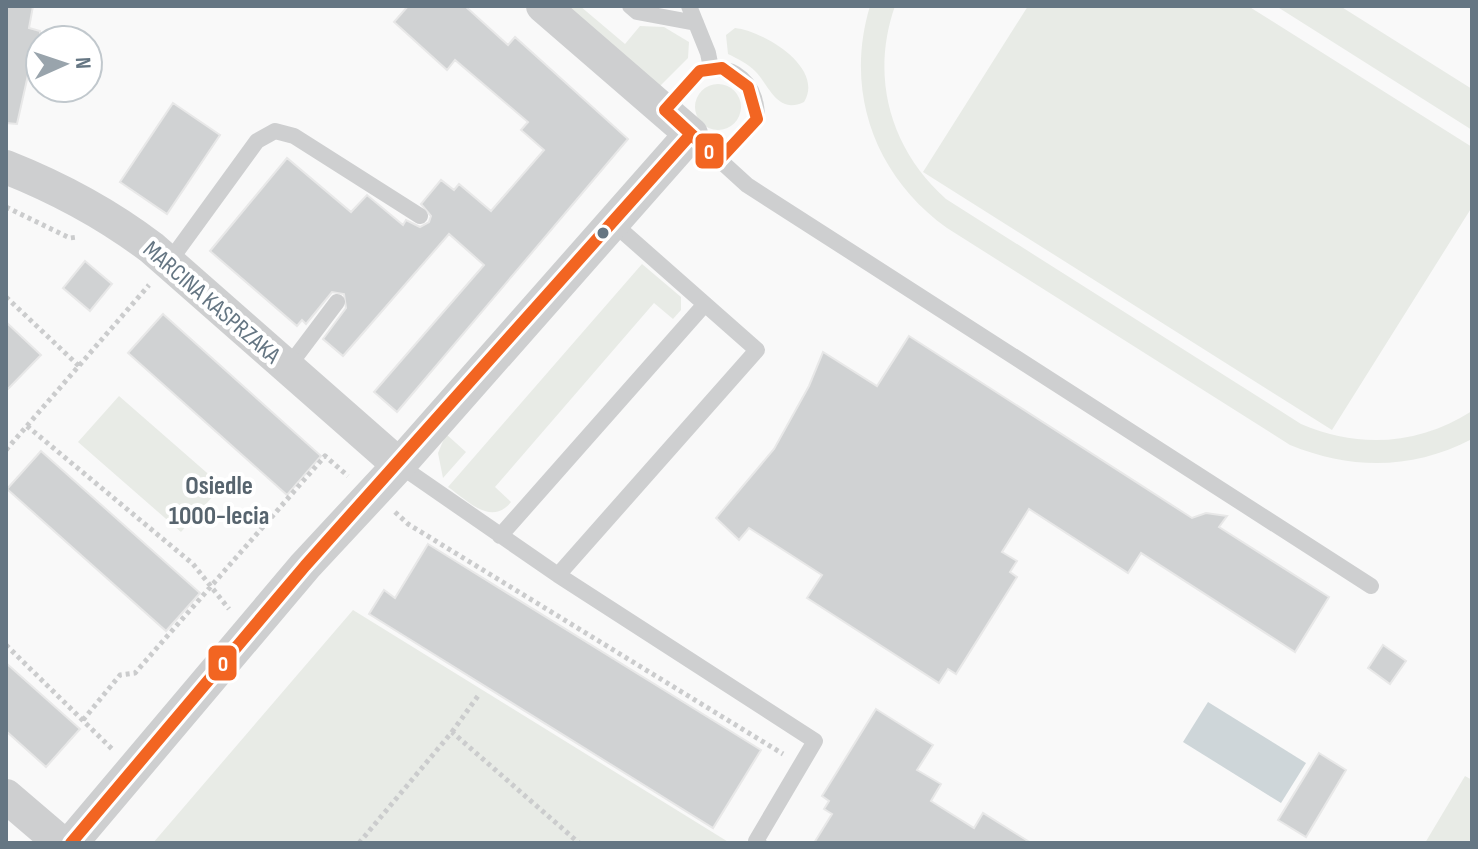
<svg xmlns="http://www.w3.org/2000/svg" width="1478" height="849" viewBox="0 0 1478 849" font-family="'Sofia Sans Condensed',sans-serif">
<style>
.green{fill:#e8ebe6}
.water{fill:#ced6d9}
.building{fill:#d0d2d3;stroke:#e8e8e8;stroke-width:2}
.lines{fill:none;stroke-linecap:round;stroke-linejoin:round}
.path{stroke:#cbcccd;stroke-width:5;stroke-dasharray:4 4;stroke-linecap:butt}
.lane{stroke:#cecfd0;stroke-width:16}
.street{stroke:#cecfd0;stroke-width:34}
.bus-1-casing{stroke:#fff;stroke-width:18}
.bus-1{stroke:#f26522;stroke-width:12}
.bus-dot{fill:#657683;stroke:#fff;stroke-width:3}
.labels{text-anchor:middle;stroke-width:8;stroke-linejoin:round;paint-order:stroke}
.street-label{font-size:24px;fill:#657683;stroke:#fff}
.neighbourhood-label{font-size:26px;font-weight:bold;fill:#57646e;stroke:#fff}
.line-badge{stroke:#fff;stroke-width:3}
.badge-label{font-size:22px;text-anchor:middle;font-weight:bold;fill:#fff}
</style>
<rect width="100%" height="100%" fill="#f9f9f9"/>
<!-- green -->
<path class="green" d="M561,6H580L625,44L640,26L664,27L689,42L688,58L660,86Z
M870,6H895C870,77 890,149 946,199L1301,424C1359,449 1419,445 1472,411V439C1412,470 1352,470 1290,445L947,228C875,176 844,92 870,6Z
M1028,6H1248L1472,147V207L1332,430L923,172Z
M1276,6H1340L1472,89V130Z
M735,28C764,31 825,68 804,102C777,115 769,85 755,71C747,63 738,59 728,54L726,35Z
M695 107a23 23 0 1 1 46 0a23 23 0 1 1-46 0Z
M642,264L681,297V310L673,319L654,303L495,487L511,502C491,527 467,500 448,487Z
M119,396L222,486L181,532L78,442Z
M446,434L466,452L443,478L438,453Z
M353,610L730,843H153Z
M1465,776L1472,780V843H1425Z"/>
<!-- water -->
<path class="water" d="M1208,702L1306,763L1281,803L1183,742Z"/>
<!-- building -->
<path class="building" d="M6,6H33L29,28L40,31V78L28,75L17,124L6,123Z
M408,6H465L508,45L515,37L628,139L397,412L374,392L484,265L449,234L343,356L323,339L346,308L344,294L332,292L306,324L302,320L297,326L210,251L287,158L351,212L367,195L403,225L406,220L420,227L429,222L431,216L421,204L441,180L454,190L459,184L491,211L544,150L521,130L528,122L455,60L447,70L394,22Z
M173,103L220,135L167,214L120,182Z
M85,261L112,284L90,311L63,288Z
M163,314L321,456L287,495L128,353Z
M6,322L41,355L6,391Z
M909,336L1192,518L1206,513L1227,516L1219,527L1329,597L1295,652L1141,553L1128,573L1029,509L1002,552L1017,561L1010,572L1017,577L956,674L948,669L939,683L807,598L822,575L749,528L739,540L716,518L774,449L809,386L823,352L877,386Z
M41,451L200,593L166,631L7,489Z
M428,544L761,750L713,828L369,614L384,590L395,598Z
M1383,645L1406,661L1390,684L1368,668Z
M6,663L80,729L46,767L6,731Z
M876,709L933,745L917,770L941,784L931,801L974,828L983,813L1031,843H814L832,814L824,809L829,801L822,796Z
M1319,753L1346,770L1306,837L1278,820Z"/>
<g class="lines">
<!-- path -->
<path class="path" d="M6,207L70,238L78,237
M6,297L80,367
M27,426L193,564L229,609
M6,450L149,285
M395,512L408,524L783,754
M6,645L112,749
M83,720L120,675L135,673L325,456L348,476
M452,732L478,696
M359,843L452,732L579,843"/>
<!-- lane -->
<path class="lane" d="M630,6L637,12L696,23
M689,6L708,53L711,68
M665,110L700,71C735,62 757,84 757,119L719,160
M691,134L747,185L1371,586
M169,262L257,141L275,131L294,136L420,216
M288,367L337,302
M399,465L558,575L757,350L613,223
M500,536L705,304
M558,575L815,741L756,841L759,843"/>
<!-- street -->
<path class="street" d="M6,167C59,188 106,213 152,248L399,465
M6,796L61,843
M71,843L305,566L399,465L691,134L543,6"/>
<!-- bus-1 casing -->
<g class="bus-1-casing">
<path id="bus-1" d="M722,68L748,87L757,119L719,160L665,110L700,71Z
M71,843L305,566L691,134"/>
</g>
<!-- bus-1 -->
<use href="#bus-1" class="bus-1"/>
</g>
<!-- markers -->
<circle class="bus-dot" cx="603" cy="233" r="7"/>
<g class="labels">
<!-- street labels -->
<g class="street-label">
<text transform="translate(212 302) rotate(41)" y="8">MARCINA KASPRZAKA</text>
</g>
<!-- neighbourhood labels -->
<g class="neighbourhood-label">
<text x="219" y="494">Osiedle<tspan x="219" dy="30">1000-lecia</tspan></text>
</g>
</g>
<g class="line-badge">
<rect x="694" y="132" width="31" height="38" rx="8" fill="#f26522"/>
<rect x="207" y="644" width="31" height="38" rx="8" fill="#f26522"/>
</g>
<g class="badge-label">
<text x="709" y="159">0</text>
<text x="223" y="671">0</text>
</g>
<!-- border -->
<rect width="1478" height="849" fill="none" stroke="#657683" stroke-width="16"/>
<!-- north arrow -->
<g transform="translate(64 64) rotate(87)"><circle r="38" fill="#ffffff" stroke="#c1c8cd" stroke-width="2"/>
<path d="M0-6L14 30L0 20L-14 30Z" fill="#99a4ac"/>
<text y="-12" font-size="22" font-weight="bold" text-anchor="middle" fill="#657683">N</text>
</g>
</svg>
